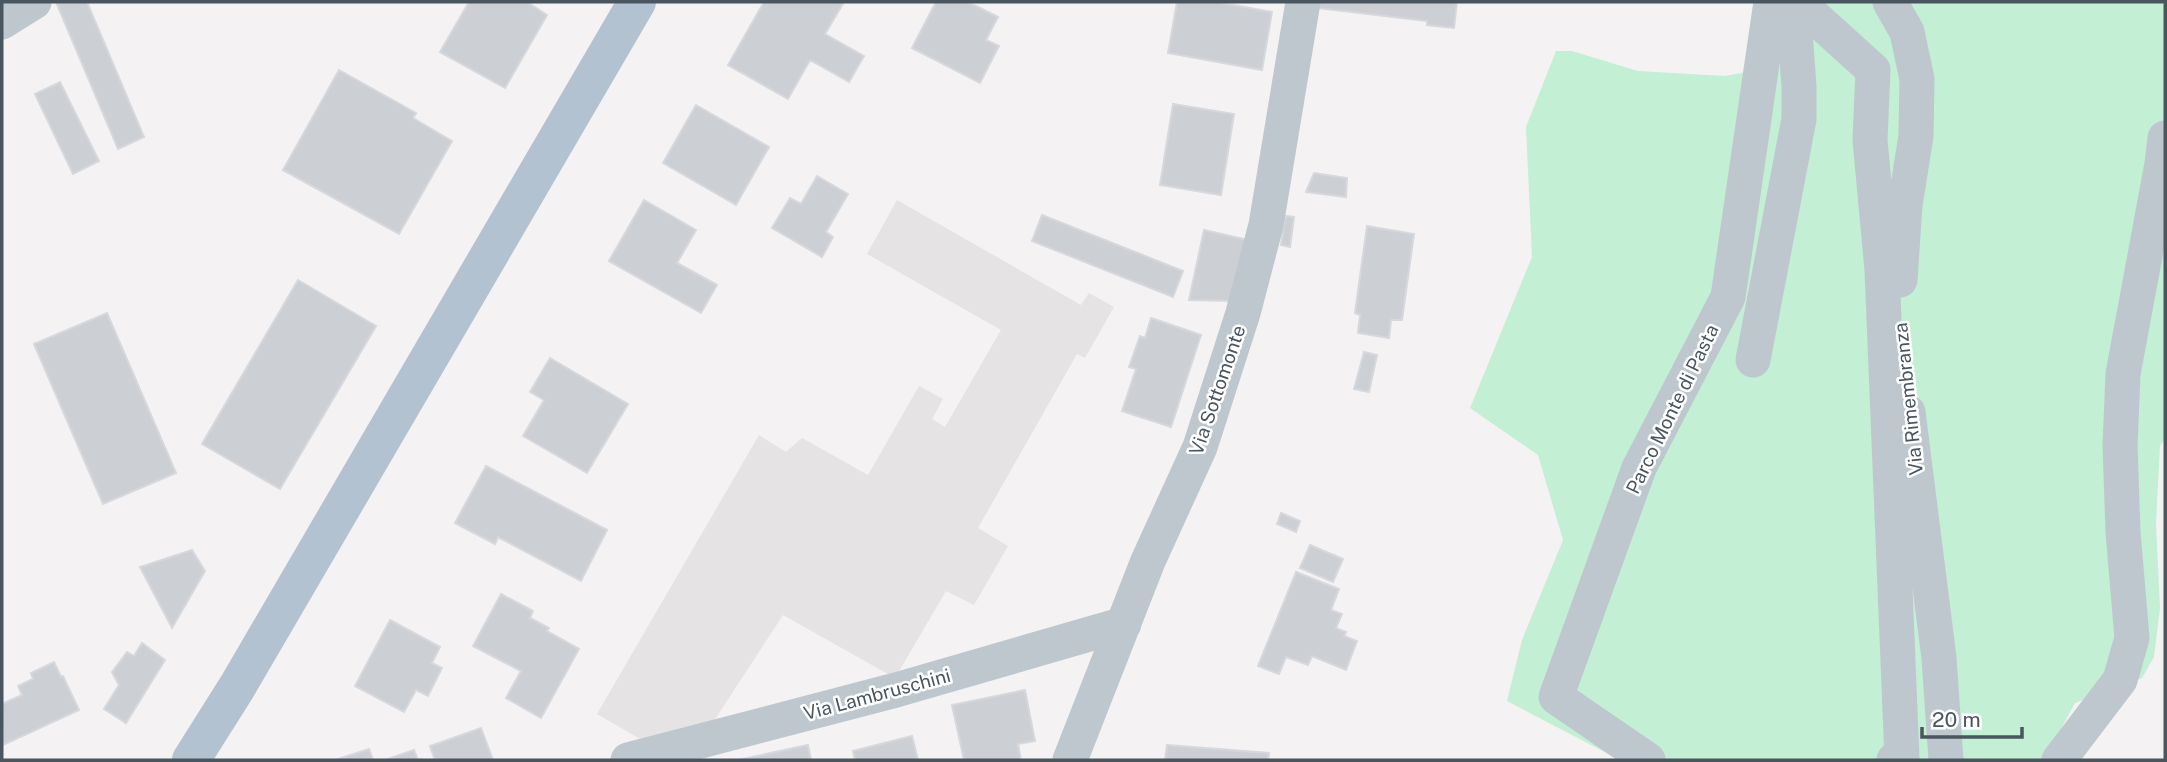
<svg xmlns="http://www.w3.org/2000/svg" width="2167" height="762" viewBox="0 0 2167 762" font-family="'Public Sans',sans-serif">
<style>
.education{fill:#e5e3e4}
.green{fill:#c3efd4}
.building{fill:#cccfd4;stroke:#d6d8dd;stroke-width:2}
.lines{fill:none;stroke-linecap:round;stroke-linejoin:round}
.minor{stroke:#bec7ce;stroke-width:35}
.major{stroke:#b3c2d0;stroke-width:38}
.labels{text-anchor:middle;stroke-width:5;stroke-linejoin:round;paint-order:stroke}
.street-label{font-size:19px;fill:#4a565f;stroke:#fff}
</style>
<rect width="100%" height="100%" fill="#f4f2f2"/>
<!-- education -->
<path class="education" d="M897,200L1081,305L1089,293L1114,307L1085,358L1077,354L978,528L1008,546L974,605L946,591L895,678L783,615L708,730L654,747L597,714L759,435L786,452L802,438L868,475L919,386L943,399L932,419L945,427L1001,330L867,254Z"/>
<!-- green -->
<path class="green" d="M1812,2H2165V439L2160,446L2156,524L2160,608L2154,657L2142,678L2075,703L2044,760H1620L1507,701L1522,640L1563,540L1538,455L1470,408L1532,257L1526,127L1556,51H1572L1638,71L1725,76L1813,60Z"/>
<!-- building -->
<path class="building" d="M56,2H87L144,137L118,149Z
M469,2H527L547,15L505,88L440,52Z
M764,2H844L825,34L864,56L849,82L810,60L788,99L728,65Z
M936,2H968L998,17L986,40L999,46L980,83L912,48Z
M1177,2H1217L1272,12L1262,70L1168,53Z
M1319,2H1457L1454,28L1427,25V21L1317,8Z
M339,70L416,113L413,118L452,141L399,234L283,170Z
M60,82L99,161L73,174L35,94Z
M1173,104L1234,114L1221,195L1160,185Z
M696,105L769,147L736,205L663,163Z
M1314,173L1347,178L1346,197L1306,192Z
M817,176L848,194L826,232L833,237L822,257L772,228L790,198L801,204Z
M644,200L696,230L677,263L717,285L701,313L609,261Z
M1042,215L1183,271L1173,297L1032,241Z
M1285,216L1294,217L1290,247L1281,245Z
M1367,226L1414,234L1402,320H1391L1389,338L1358,333L1360,315L1355,313Z
M1204,230L1248,240L1235,301L1189,300Z
M298,280L376,326L280,489L202,444Z
M107,313L176,473L103,504L34,344Z
M1151,318L1201,335L1171,427L1122,411L1136,369L1129,367L1140,336L1145,338Z
M1364,352L1377,355L1369,392L1354,389Z
M550,358L628,404L587,473L523,436L544,400L530,392Z
M486,466L607,530L581,581L498,537L495,544L455,523Z
M1281,513L1300,521L1296,532L1277,524Z
M1310,545L1343,559L1333,582L1300,568Z
M192,550L205,571L172,628L140,567Z
M1296,572L1339,589L1331,610L1342,614L1336,628L1346,632L1344,636L1357,641L1346,670L1312,656L1308,665L1286,657L1279,674L1258,666Z
M501,594L533,611L530,618L549,628L547,631L579,649L541,718L506,698L521,671L473,646Z
M390,620L440,647L432,663L442,668L428,696L416,690L404,712L355,686Z
M142,643L165,660L126,723L104,709L119,685L112,672L127,652L134,656Z
M54,662L61,677L63,676L79,710L3,745L2,704L22,695L18,686L33,679L31,673Z
M1025,690L1035,741L1018,744L1021,760H964L952,705Z
M481,728L493,760H435L430,746Z
M912,736L918,760H855L853,751Z
M808,745L811,760H738Z
M1167,745L1269,753L1268,760H1165Z
M369,749L373,760H335Z
M414,750L418,760H385Z"/>
<g class="lines">
<!-- minor -->
<path class="minor" d="M1798,2L1873,70L1870,140L1882,270L1902,759L1894,760
M1890,2L1907,32L1917,79L1916,136L1905,205L1900,280
M2,22L34,2
M1753,360L1799,119V87L1793,2
M1908,412L1939,658L1946,760
M628,760L896,690L1124,624
M1070,760L1148,561L1200,447L1243,313L1266,225L1303,2
M1648,760L1556,697L1639,468L1728,297L1771,2
M2059,760L2120,680L2132,638L2123,532L2120,445L2123,374L2162,164L2165,138"/>
<!-- major -->
<path class="major" d="M191,760L237,687L637,2"/>
</g>
<g class="labels">
<!-- street labels -->
<g class="street-label">
<text transform="translate(1217 390) rotate(-71)" y="7">Via Sottomonte</text>
<text transform="translate(1908 399) rotate(-96)" y="7">Via Rimembranza</text>
<text transform="translate(1672 409) rotate(-64)" y="7">Parco Monte di Pasta</text>
<text transform="translate(877 694) rotate(-15)" y="7">Via Lambruschini</text>
</g>
</g>
<!-- border -->
<rect width="2167" height="762" fill="none" stroke="#4a565f" stroke-width="7"/>
<!-- scale -->
<path d="M1922 727v10h100v-10" fill="none" stroke="#4a565f" stroke-width="3.5"/>
<text x="1932" y="727" font-size="21" fill="#4a565f" stroke="#ffffff" stroke-width="5" paint-order="stroke">20 m</text>
</svg>
